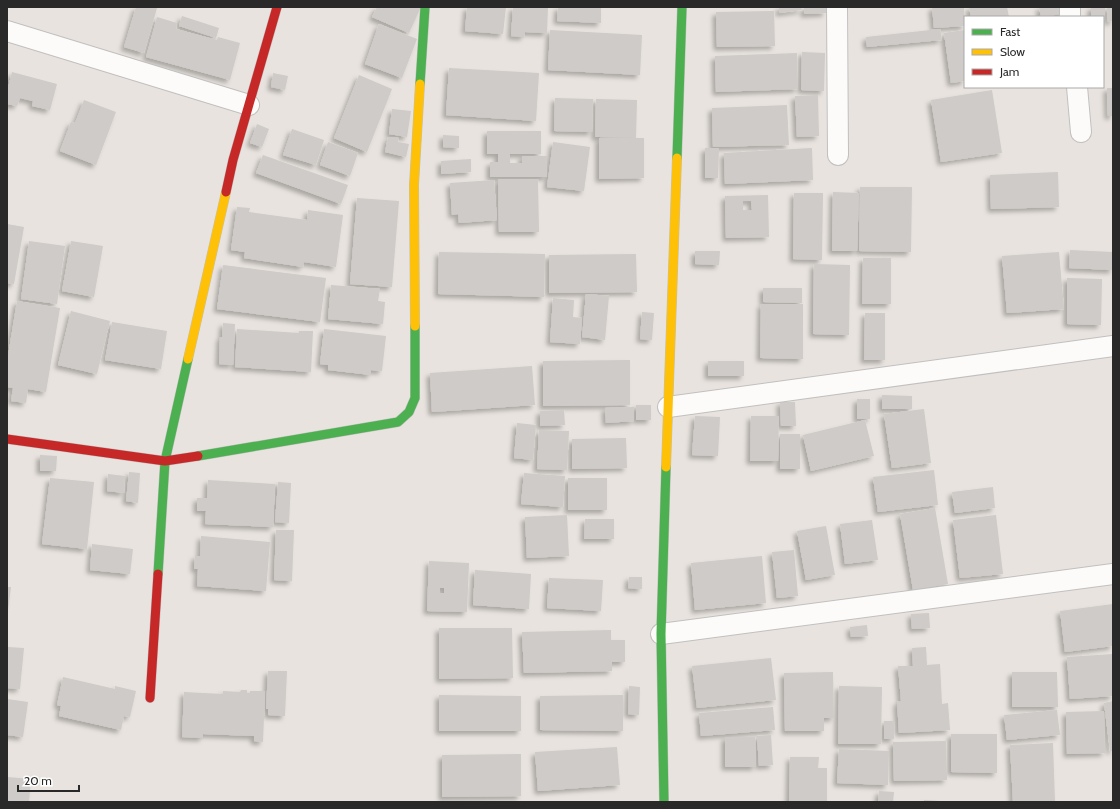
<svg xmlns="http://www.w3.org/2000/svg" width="1120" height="809" viewBox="0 0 1120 809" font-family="Cabin,sans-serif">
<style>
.building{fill:#cecbc8;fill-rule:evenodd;filter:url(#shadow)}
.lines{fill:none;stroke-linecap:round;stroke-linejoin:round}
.street-casing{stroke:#c1c0c0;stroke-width:22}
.fast-casing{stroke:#c1c0c0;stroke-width:10}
.slow-casing{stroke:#c1c0c0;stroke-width:10}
.jam-casing{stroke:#c1c0c0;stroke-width:10}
.street{stroke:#fcfbfa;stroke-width:20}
.fast{stroke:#4caf50;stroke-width:9}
.slow{stroke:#ffc107;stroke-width:9}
.jam{stroke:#c62828;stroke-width:9}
</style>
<defs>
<filter id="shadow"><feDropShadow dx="-3.5" dy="3.5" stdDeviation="2" flood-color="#0004"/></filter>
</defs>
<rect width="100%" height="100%" fill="#e8e3de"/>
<!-- building -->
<path class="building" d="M136,7H152L157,8L144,53L124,47Z
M377,7H421L409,33L372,17Z
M467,7H506L503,34L465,31Z
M513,7H548L547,33L525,32L524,37L511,36Z
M558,7H601V23L557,21Z
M779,7H801L802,10L779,13Z
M804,7H826V13L804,14Z
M932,7H964L965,26L934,28Z
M969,7H1007L1009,17H971Z
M1039,7H1067L1068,13L1041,17Z
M1091,7H1105V20H1103V17H1091Z
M1107,7H1113V21L1108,22Z
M774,11L775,46L717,47L716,12Z
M182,16L219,28L216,38L179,26Z
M157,17L177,23L176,29L217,40L218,37L240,43L230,80L146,57Z
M379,24L417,39L402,78L365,64Z
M940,29L942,40L867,47L866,37Z
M550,30L642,35L640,75L548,70Z
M965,30V81L951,83L944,33Z
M802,52L825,53L824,91L801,90Z
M797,53L798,89L716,92L715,56Z
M449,68L539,73L536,121L446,115Z
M12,72L57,84L50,110L32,106L33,101L20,98L17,106L7,104V92Z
M273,73L288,76L285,90L271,87Z
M359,75L392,89L367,152L334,138Z
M1107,88H1113V116H1108Z
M992,90L1002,153L941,162L931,100Z
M818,95L819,136L797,137L795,96Z
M555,98L593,99L592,132L554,131Z
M596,99L637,100L636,138H644V178L599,179V138L634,137H595Z
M84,100L116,112L96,165L60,151L71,122L75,123Z
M787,105L789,145L713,147L712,108Z
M392,109L411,111L407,137L389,134Z
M257,124L269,129L262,147L250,143Z
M292,129L324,140L316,165L283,155Z
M487,131H541V154H510V163H522V156H547V177H490V162H498V154H487Z
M443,135L459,136V148L443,147Z
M388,137L399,138L398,142L409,144L406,157L385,152Z
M328,142L358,153L350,176L320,165Z
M553,142L590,147L584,191L547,187Z
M705,148H719L718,178H705Z
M812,148L813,180L725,184L724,153Z
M263,155L348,185L341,204L256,173Z
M471,159V172L441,174V161Z
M1058,172L1059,207L991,209L990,175Z
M498,179H538L539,232H499Z
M494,180L497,220L459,223L458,214L452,215L450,183Z
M860,187H912L911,252L859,251Z
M833,192L859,193L857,251H832Z
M794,193H823L822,260L793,259Z
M768,195L769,237L726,238L725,196ZM743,201H751L752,210H743Z
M357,198L399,201L392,287L350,284Z
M237,207L250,208L249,212L307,220L308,210L343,215L336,267L304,262L303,267L244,258L245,252L231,250Z
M7,224L24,227L14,284L7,283Z
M29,241L65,246L57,304L21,299Z
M71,241L103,246L94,297L62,291Z
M1070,250L1113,252V270L1069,268Z
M695,251H720L719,265L695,264Z
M439,252L545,254L544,297L438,294Z
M1059,252L1064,309L1007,313L1002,256Z
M636,254L637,292L549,293V255Z
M863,258H891V304H862Z
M814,264L850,265L849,335L813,334Z
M223,265L326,278L320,322L217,309Z
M1067,278L1102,279L1101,325L1067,324Z
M331,285L380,289L378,301L385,302L383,324L328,319Z
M763,288H802V303L763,302Z
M586,294L609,296L605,340L582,337Z
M553,298L574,300L573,317L582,318L580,344L550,342Z
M17,301L60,308L46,392L28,389L26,403L11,401L13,388L7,387V362Z
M761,304H803V359L760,358Z
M71,311L110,321L97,374L58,365Z
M642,312L654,313L652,340L640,339Z
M865,313H885V360H864Z
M112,322L167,331L161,369L105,360Z
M223,323L235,324L233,365L219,364L220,337H222Z
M237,329L299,333V331H313L311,372L235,367Z
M324,329L386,336L382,371L371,370V375L328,370V365L320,364Z
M630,360V405L543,406V361Z
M708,361H744V376H708Z
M532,366L535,405L432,412L430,373Z
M882,395L912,396V409H882Z
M857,399H870V419H857Z
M780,402H795L796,426H781Z
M636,405H651V420H636Z
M634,407V421L606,423L605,408Z
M924,409L931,463L892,468L884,414Z
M564,410L565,425L540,426V411Z
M695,416L720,417L718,456L692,455Z
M751,416H779L778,461H750Z
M865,420L874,456L811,471L803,435Z
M517,423L536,425L533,460L514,458Z
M539,430L569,431L567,470L537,469Z
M780,434H800V469H780Z
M626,438L627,468L572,469V439Z
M40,455L57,456L56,471H40Z
M934,470L938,505L878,512L873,477Z
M129,472L140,473L138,503L126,501Z
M524,473L565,476L563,507L521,504Z
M108,474L125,476L124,493L107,491Z
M50,478L94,482L87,549L42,544Z
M568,478H607V510H568Z
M208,480L275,484L273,527L205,524L206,511H197V498H207Z
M278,482L291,483L289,523L275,522Z
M993,487L995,508L955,513L952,492Z
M935,508L948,584L913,590L900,514Z
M567,515L569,556L527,558L525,517Z
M996,515L1003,574L960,578L953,520Z
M585,519H614V539H584Z
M872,520L878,560L845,564L840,524Z
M826,526L835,575L806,580L797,531Z
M276,530H294L292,581L274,580Z
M201,536L270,542L266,591L197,586L198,569H194L195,556H200Z
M92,544L133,549L130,574L90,570Z
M794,550L798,596L777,598L772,552Z
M762,556L766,603L695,610L691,563Z
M429,561L469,563L467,612L427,611ZM440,588H444V593H440Z
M475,570L531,574L529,609L473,605Z
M629,577H642V589L628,588Z
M549,578L603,580L601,611L547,608Z
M7,587H11L8,610H7Z
M1113,604V646L1065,652L1060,611Z
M929,613L930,628L912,629L911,614Z
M867,625L868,636L851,637L850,627Z
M439,628H512L513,678L439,679Z
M611,630V640H625V662H612V671L524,673L522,632Z
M7,647L24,648L20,689L7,688Z
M926,647L927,665L940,664L942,704L948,703L950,730L899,733L897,702L901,701L898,666H913L912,648Z
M1113,654V696L1070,699L1067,657Z
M771,658L776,700L697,708L692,666Z
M268,671H287L285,716L268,715V709H266Z
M833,672L834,718H824V731H785L784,673Z
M1012,672H1057L1058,707H1012Z
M63,677L115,689V686L136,691L130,717L124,716L121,730L59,716L61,706L57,705Z
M629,686L640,687L639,715L628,714Z
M839,686L882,687L881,744H838Z
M241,690H247V693H250V691H265L263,742L254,741V736L203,734V738L182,737L184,692L223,694V691L240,692Z
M439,695L521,696V731H439Z
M623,695V731L540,730V696Z
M7,699L28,702L23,737L7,735Z
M1113,701V751H1110L1104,703Z
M773,707L775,730L701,736L699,713Z
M1057,710L1060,735L1007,740L1004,715Z
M1104,711L1105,753L1067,754L1066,712Z
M884,721H895L894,739H884Z
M951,734H997V773L951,772Z
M771,735L773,765L759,766L757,736Z
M725,737H755L756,767H725Z
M946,741L947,780L894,781L893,742Z
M1053,743L1055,802H1013L1010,745Z
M617,747L620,785L538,791L535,752Z
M839,749L889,751L888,785L837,783Z
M521,754V796L442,797V755Z
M790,757H819L818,768H827V802H789Z
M7,777L31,779L29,802H7Z
M879,791L894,792L893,802H878Z
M924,800L941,801L940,802H924Z"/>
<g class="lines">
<!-- street casing -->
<g class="street-casing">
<path id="street" d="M837,7L838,155
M1070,7V17
M7,31L249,105
M1077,87L1081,132
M668,407L1113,346
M661,634L1113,574"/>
</g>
<!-- fast casing -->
<g class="fast-casing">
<path id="fast" d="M420,84L425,7
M677,158L682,7
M198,456L398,422L409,412L415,398V326
M158,574L165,461L188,359
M664,802L661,634L666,467"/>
</g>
<!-- slow casing -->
<g class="slow-casing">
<path id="slow" d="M415,326L414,185L420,84
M188,359L226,192
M666,467L677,158"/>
</g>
<!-- jam casing -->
<g class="jam-casing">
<path id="jam" d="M226,192L233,160L277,7
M7,439L165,461L198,456
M150,698L158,574"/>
</g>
<!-- street -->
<use href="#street" class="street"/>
<!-- fast -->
<use href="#fast" class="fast"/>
<!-- slow -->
<use href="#slow" class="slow"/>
<!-- jam -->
<use href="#jam" class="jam"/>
</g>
<!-- border -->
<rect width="1120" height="809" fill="none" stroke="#292929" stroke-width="16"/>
<!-- legend -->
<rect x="964" y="16" width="140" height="72" fill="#ffffff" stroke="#a9a9a9"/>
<rect x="972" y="29" width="20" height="6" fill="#4caf50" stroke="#a9a9a9"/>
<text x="1000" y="36" font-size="12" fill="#292929">Fast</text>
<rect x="972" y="49" width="20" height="6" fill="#ffc107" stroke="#a9a9a9"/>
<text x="1000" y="56" font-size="12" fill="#292929">Slow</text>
<rect x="972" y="69" width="20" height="6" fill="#c62828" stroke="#a9a9a9"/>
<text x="1000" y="76" font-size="12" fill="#292929">Jam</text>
<!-- scale -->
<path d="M18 785v6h61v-6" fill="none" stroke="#292929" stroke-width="2"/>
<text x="24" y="785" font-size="12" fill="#292929" stroke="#ffffff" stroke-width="3" paint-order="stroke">20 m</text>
</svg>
